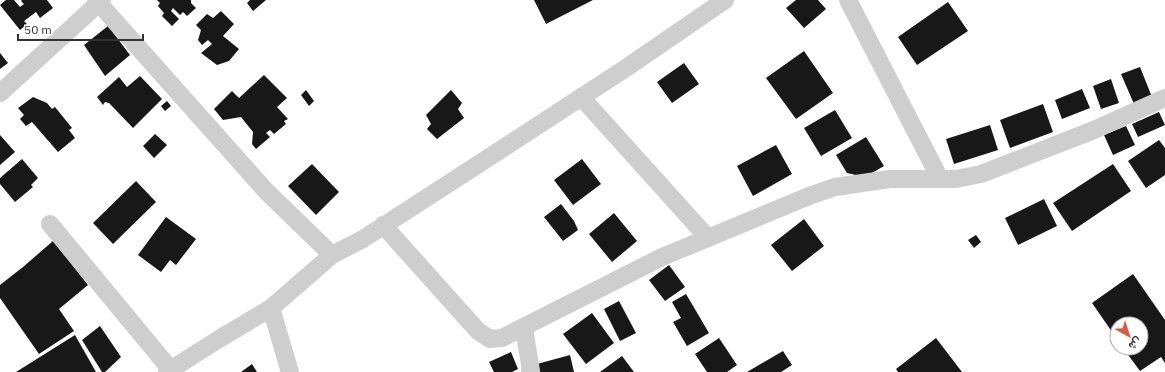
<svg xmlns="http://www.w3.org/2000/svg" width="1165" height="372" viewBox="0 0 1165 372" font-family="'IBM Plex Sans',Vazirmatn,sans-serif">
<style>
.building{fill:#181818}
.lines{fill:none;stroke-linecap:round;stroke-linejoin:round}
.minor{stroke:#cecece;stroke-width:18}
</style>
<rect width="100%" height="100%" fill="#fff"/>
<!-- building -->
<path class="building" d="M6,0H14L20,7L24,4L21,1L22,0H47L53,8L40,18L36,12L24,21L27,24L20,30L0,5Z
M157,0H191V3L196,8L187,16L183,12L180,15L173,8L171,11L179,19L172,26L162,16L164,13L158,6L160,3Z
M250,0H266L253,11L247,3Z
M534,0H593L546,24Z
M796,0H818L826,9L804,28L786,8Z
M948,2L968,31L917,65L898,37Z
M221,11L234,24L223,36L239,49L229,61L217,65L201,53L212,44L208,40L202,45L198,40L201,30L196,25L207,14L213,18Z
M108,26L130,55L105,76L84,45Z
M804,51L833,93L796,119L766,78Z
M0,53L8,63L0,69Z
M684,63L699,84L672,103L657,82Z
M1140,67L1152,97L1134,104L1121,74Z
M264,75L287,98L277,107L288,119L284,121L286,124L274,134L270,130L266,133L270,137L256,149L252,144L253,132L241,117L223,120L214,109L232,91L239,98Z
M140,76L162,99L133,128L109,103L105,102L103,105L97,97L119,77L127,87Z
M1111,79L1119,103L1101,109L1093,86Z
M1082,89L1090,108L1062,119L1055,100Z
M306,90L314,101L309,106L301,95Z
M451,90L462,103L458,109L464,118L437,139L427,129L431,124L426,115Z
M33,97L47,103L52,109L55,107L72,128L69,130L75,138L58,152L32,122L26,126L20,119L24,115L18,108Z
M167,101L171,106L165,111L161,106Z
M1043,104L1053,132L1010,148L1000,120Z
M835,110L852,138L821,156L804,128Z
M1159,112L1165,125L1138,137L1132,124Z
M990,125L998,150L954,164L946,139Z
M1126,126L1135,145L1113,155L1104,135Z
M155,134L167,145L154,158L143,146Z
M0,135L15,152L0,165Z
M866,137L884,166L865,177L847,173L836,155Z
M1159,140L1165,148V175L1146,188L1128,161Z
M776,145L792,174L753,196L737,166Z
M22,159L38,178L31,185L33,187L15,202L0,184V178Z
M582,159L601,184L573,205L554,180Z
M312,164L339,192L316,215L288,186Z
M1113,164L1131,191L1072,231L1053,203Z
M136,181L156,202L113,244L93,223Z
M1044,199L1057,226L1018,245L1005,218Z
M561,204L574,221L578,230L563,241L544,217Z
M614,213L637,241L612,262L589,234Z
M166,217L196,239L176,265L170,260L161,272L138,255Z
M804,219L824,246L792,271L771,245Z
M976,235L981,242L974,248L968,240Z
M53,241L88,285L59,309L74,331L39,354L0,298V285L23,267Z
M669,265L685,287L665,301L649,280Z
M1133,274L1165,320V363L1161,357L1140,371L1123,348H1141V324H1117V339L1092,303Z
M686,294L709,333L687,346L673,322L681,318L672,302Z
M619,301L636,333L620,341L604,309Z
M592,313L614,343L586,364L563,334Z
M100,326L121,357L105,372H102L82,340Z
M75,335L96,372H16Z
M719,338L737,365L727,372H707L695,354Z
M936,338L962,372H898L896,369Z
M783,351L792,365L781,372H747Z
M511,352L518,369L512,372H494L489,362Z
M570,355L574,372H539L537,364Z
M622,356L634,372H600Z
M252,364L257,372H241Z"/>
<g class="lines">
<!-- minor -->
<path class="minor" d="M96,0L266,191L332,255
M848,0L940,179
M0,93L102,0
M581,97L708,238
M50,224L171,370
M383,225L478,331L490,339L502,338L662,257L809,196L835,187L890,179H956L981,174L1094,130L1165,98
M271,308L290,372
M524,328L531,371L530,372
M167,372L219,339L271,308L332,255L363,239L488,158L626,68L725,0"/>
</g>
<!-- north arrow -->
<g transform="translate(1129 336) rotate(141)"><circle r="19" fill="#ffffff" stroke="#adadad"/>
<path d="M0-3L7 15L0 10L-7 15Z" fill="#da5841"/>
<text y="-6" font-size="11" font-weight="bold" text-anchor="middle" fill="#313131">ش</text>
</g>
<!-- scale -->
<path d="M18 34v6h125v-6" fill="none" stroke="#313131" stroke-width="2"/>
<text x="24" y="34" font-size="12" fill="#313131" stroke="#ffffff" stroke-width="3" paint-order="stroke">50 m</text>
</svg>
